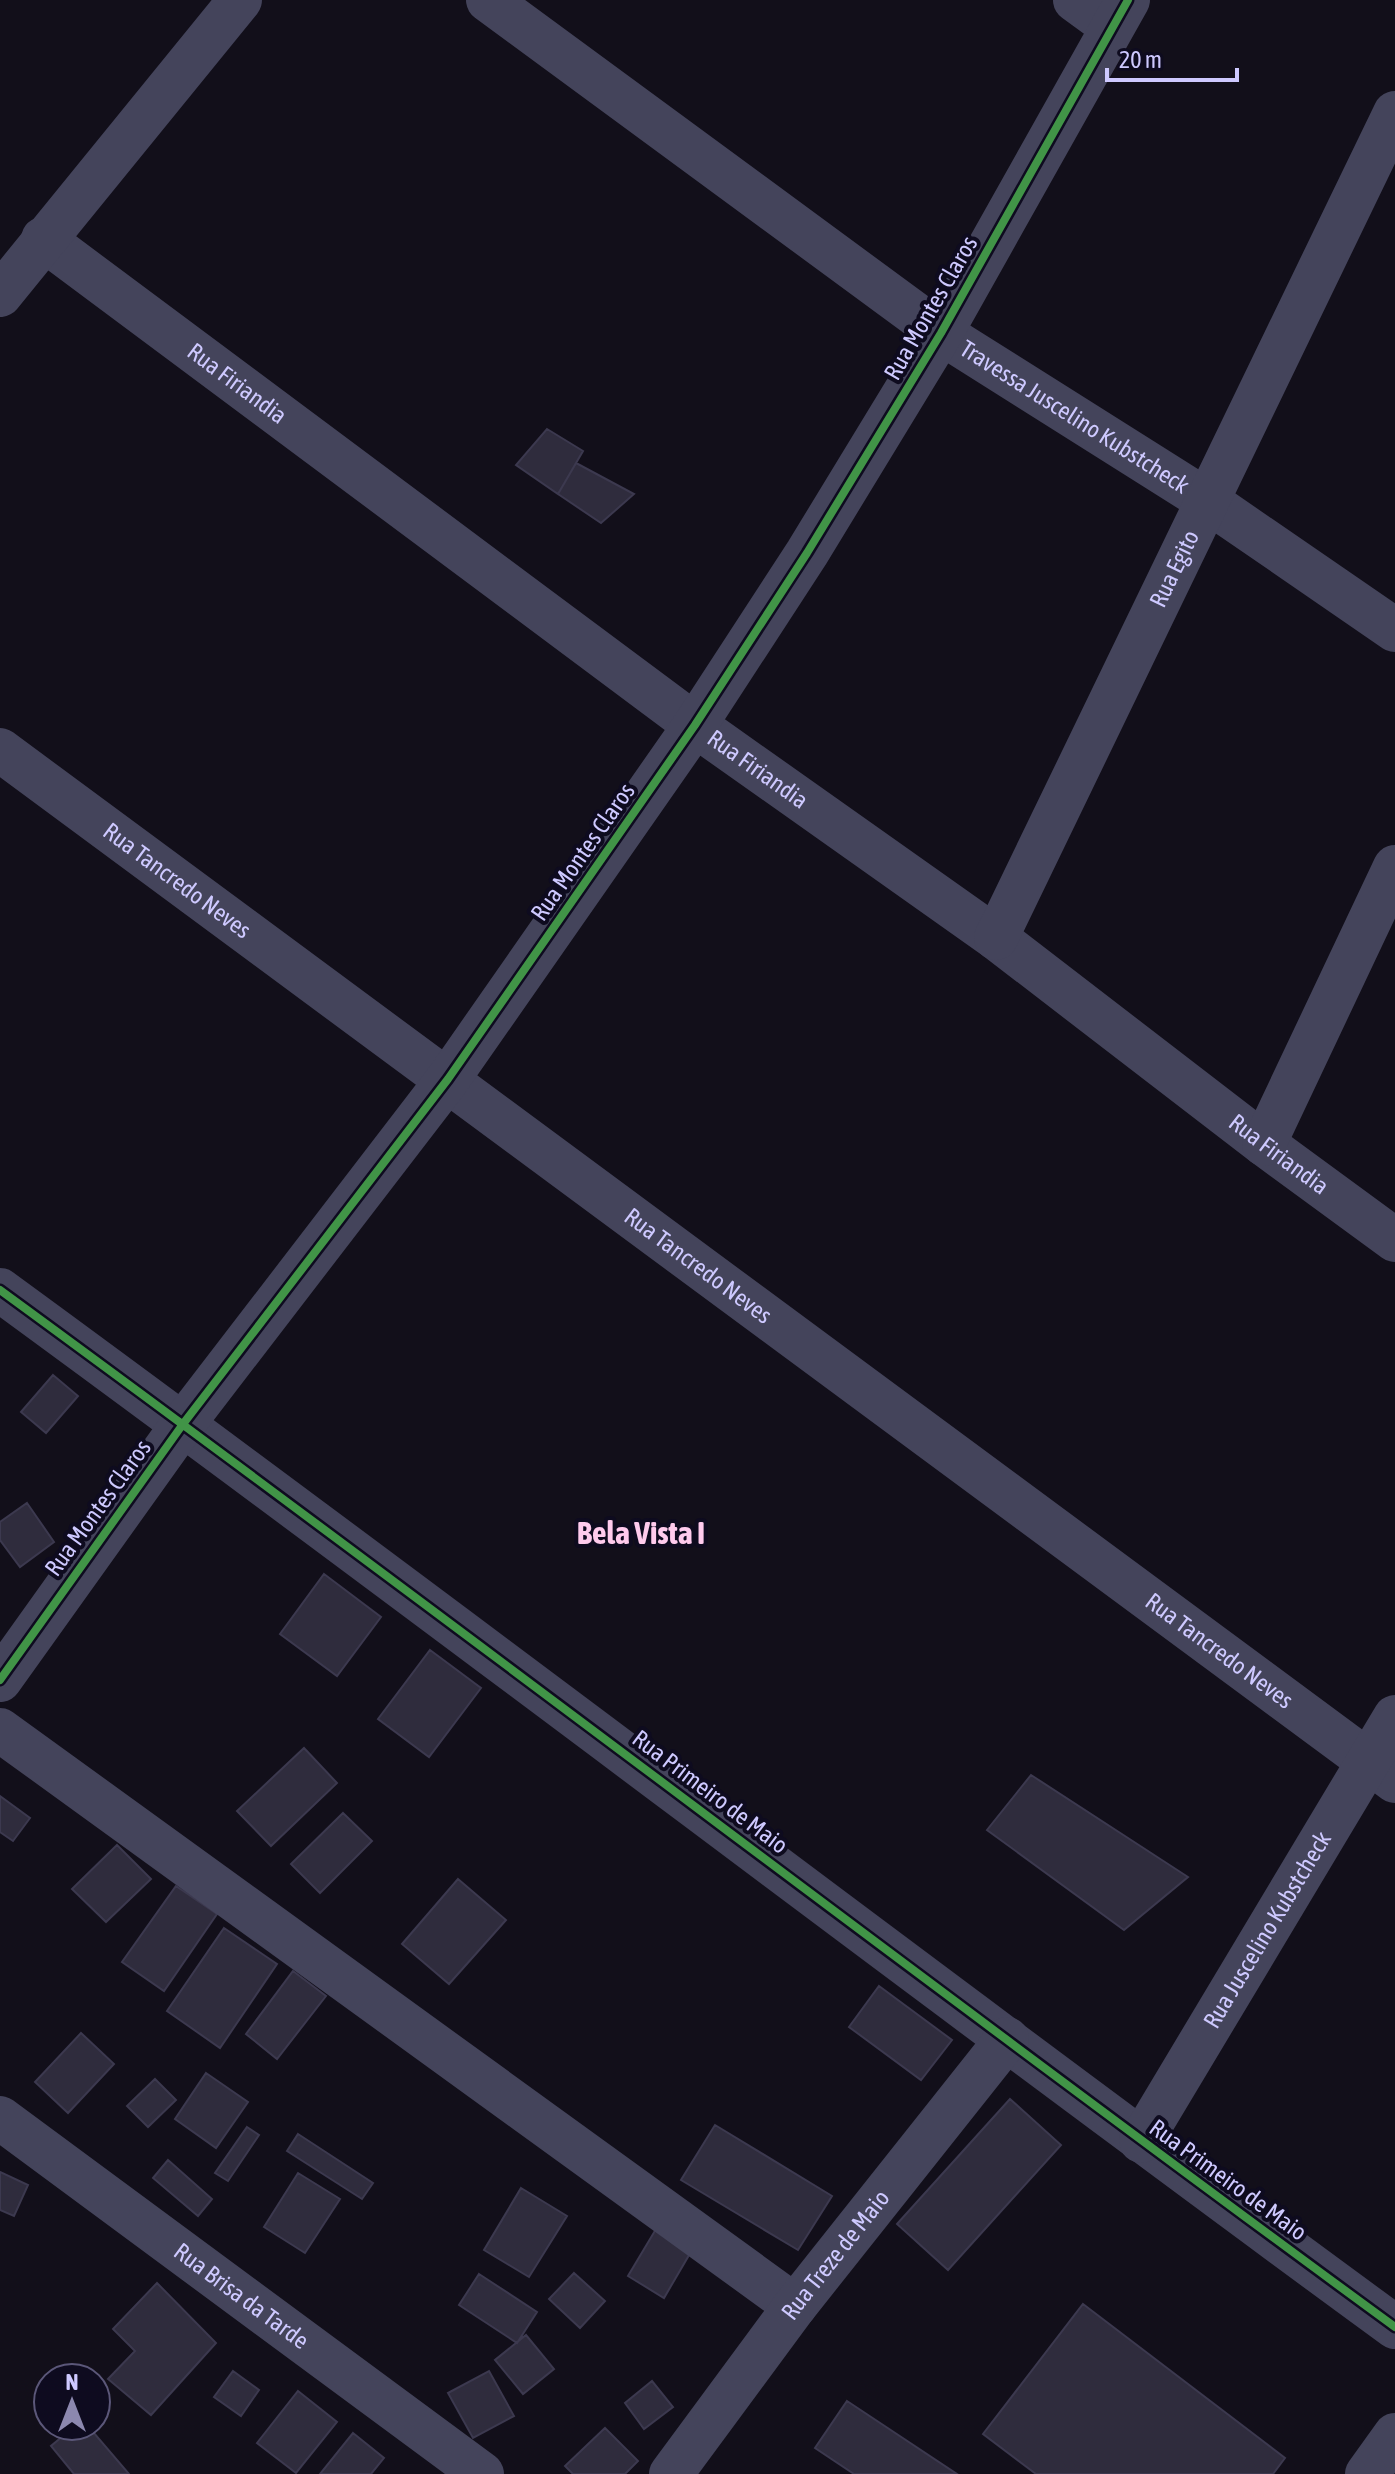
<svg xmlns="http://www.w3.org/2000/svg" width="1395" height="2474" viewBox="0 0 1395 2474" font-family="'Asap Condensed',sans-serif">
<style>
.building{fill:#2f2c3d;stroke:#3c394f;stroke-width:2}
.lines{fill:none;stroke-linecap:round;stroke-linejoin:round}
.minor{stroke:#44445b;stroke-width:44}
.cycleway-casing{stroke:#0e0b1f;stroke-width:13}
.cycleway{stroke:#419447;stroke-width:8}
.labels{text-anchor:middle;stroke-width:8;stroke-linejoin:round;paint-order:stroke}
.street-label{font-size:24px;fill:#cec9ff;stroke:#0e0b1f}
.district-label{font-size:32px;font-weight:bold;fill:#ffcbed;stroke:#0e0b1f}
</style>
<rect width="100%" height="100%" fill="#120f1a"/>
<!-- building -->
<path class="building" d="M547,429L583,451L558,494L516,465Z
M576,463L634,494L601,523L558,494Z
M53,1375L78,1396L46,1433L21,1412Z
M27,1503L54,1542L20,1567L0,1540V1522Z
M324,1574L381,1617L337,1676L280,1634Z
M430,1650L481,1688L429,1757L378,1719Z
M304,1748L337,1783L271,1846L237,1811Z
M1031,1775L1188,1877L1124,1930L987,1830Z
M0,1796L30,1818L13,1841L0,1832Z
M343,1813L372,1841L320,1893L291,1864Z
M117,1845L151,1879L106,1922L72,1889Z
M458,1879L506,1920L449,1984L402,1944Z
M176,1886L217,1914L164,1991L122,1962Z
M224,1928L277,1964L220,2048L167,2011Z
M293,1971L326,1996L277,2059L246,2034Z
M879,1986L952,2040L921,2080L849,2027Z
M81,2033L114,2064L68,2113L35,2082Z
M206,2073L248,2102L216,2148L175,2119Z
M155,2079L176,2100L148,2127L127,2106Z
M1010,2099L1061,2145L948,2270L897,2224Z
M715,2125L832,2196L798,2250L681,2180Z
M247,2127L259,2135L228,2181L215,2173Z
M298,2134L373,2183L362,2199L287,2151Z
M168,2160L212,2199L198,2216L153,2178Z
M0,2172L28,2185L14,2216L0,2210Z
M298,2173L340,2199L305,2253L264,2227Z
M521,2188L567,2216L529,2277L484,2250Z
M656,2229L692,2250L664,2298L628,2276Z
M574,2273L605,2301L580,2328L549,2299Z
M479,2274L537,2312L517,2343L459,2305Z
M157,2283L216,2343L151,2415L108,2379L135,2351L113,2329Z
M1083,2304L1285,2458L1273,2474H1036L983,2434Z
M526,2335L554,2369L523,2394L495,2360Z
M233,2371L259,2390L241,2416L214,2397Z
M489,2371L514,2416L473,2438L448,2393Z
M652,2381L673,2407L644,2429L625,2403Z
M298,2391L337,2422L296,2473L257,2443Z
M847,2401L957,2474H854L815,2448Z
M75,2426H88L129,2474H74L51,2446Z
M605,2428L638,2461L625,2474H573L565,2466Z
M353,2433L384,2458L371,2474H320Z"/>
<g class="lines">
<!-- minor -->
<g class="minor">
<path id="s1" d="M488,0L941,333L1206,500L1395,630"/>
<path d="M1075,0L1112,27"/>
<path id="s2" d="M43,239L695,725L996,938L1264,1144L1395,1240"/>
<path d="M0,295L240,0"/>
<path id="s3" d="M0,750L1395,1781"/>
<path id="s4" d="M996,938L1395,113"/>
<path d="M1264,1144L1395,867"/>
<path d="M0,1290C468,1632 927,1985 1395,2327"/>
<path d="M0,1680L183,1424L448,1079L695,725L807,553L941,333L1128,0"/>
<path d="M0,1730L795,2306"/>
<path id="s5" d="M0,2118L482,2474"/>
<path id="s6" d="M1141,2141L1395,1717"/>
<path id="s7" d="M671,2474L795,2306L1007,2039"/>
<path d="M1367,2474L1395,2435"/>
</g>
<!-- cycleway casing -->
<g class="cycleway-casing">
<path id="cycleway" d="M0,1290C468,1632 927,1985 1395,2327
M0,1680L183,1424L448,1079L695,725L807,553L941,333L1128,0"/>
</g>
<!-- cycleway -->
<use href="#cycleway" class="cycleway"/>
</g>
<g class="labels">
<!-- street labels -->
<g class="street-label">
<text transform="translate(931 308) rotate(-60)" y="8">Rua Montes Claros</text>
<text dy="8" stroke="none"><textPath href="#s2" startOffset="242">Rua Firiandia</textPath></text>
<text dy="8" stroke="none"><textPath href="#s1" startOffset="720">Travessa Juscelino Kubstcheck</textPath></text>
<text dy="8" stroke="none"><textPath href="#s4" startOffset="410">Rua Egito</textPath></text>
<text dy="8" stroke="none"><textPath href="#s2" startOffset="890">Rua Firiandia</textPath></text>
<text transform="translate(583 852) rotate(-55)" y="8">Rua Montes Claros</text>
<text dy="8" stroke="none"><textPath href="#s3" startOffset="220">Rua Tancredo Neves</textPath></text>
<text dy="8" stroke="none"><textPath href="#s2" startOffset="1538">Rua Firiandia</textPath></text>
<text dy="8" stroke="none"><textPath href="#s3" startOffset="868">Rua Tancredo Neves</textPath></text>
<text transform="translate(98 1508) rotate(-54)" y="8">Rua Montes Claros</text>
<text dy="8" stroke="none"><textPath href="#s3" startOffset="1516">Rua Tancredo Neves</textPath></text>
<text transform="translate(710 1792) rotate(37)" y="8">Rua Primeiro de Maio</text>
<text dy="8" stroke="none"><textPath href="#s6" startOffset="246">Rua Juscelino Kubstcheck</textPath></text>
<text transform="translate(1228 2180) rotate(36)" y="8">Rua Primeiro de Maio</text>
<text dy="8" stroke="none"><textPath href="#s7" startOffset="274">Rua Treze de Maio</textPath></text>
<text dy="8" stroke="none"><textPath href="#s5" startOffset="300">Rua Brisa da Tarde</textPath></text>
</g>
<!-- district labels -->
<g class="district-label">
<text x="641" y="1544">Bela Vista I</text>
</g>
</g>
<!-- north arrow -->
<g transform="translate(72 2402)"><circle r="38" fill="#0e0b1f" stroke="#5b5779" stroke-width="2"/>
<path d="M0-6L14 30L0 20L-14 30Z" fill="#8c88af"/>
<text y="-12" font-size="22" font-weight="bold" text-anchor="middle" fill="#cec9ff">N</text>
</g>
<!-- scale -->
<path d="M1107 68v12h130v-12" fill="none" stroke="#cec9ff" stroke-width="4"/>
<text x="1119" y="68" font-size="24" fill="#cec9ff" stroke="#0e0b1f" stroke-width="6" paint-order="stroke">20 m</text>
</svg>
